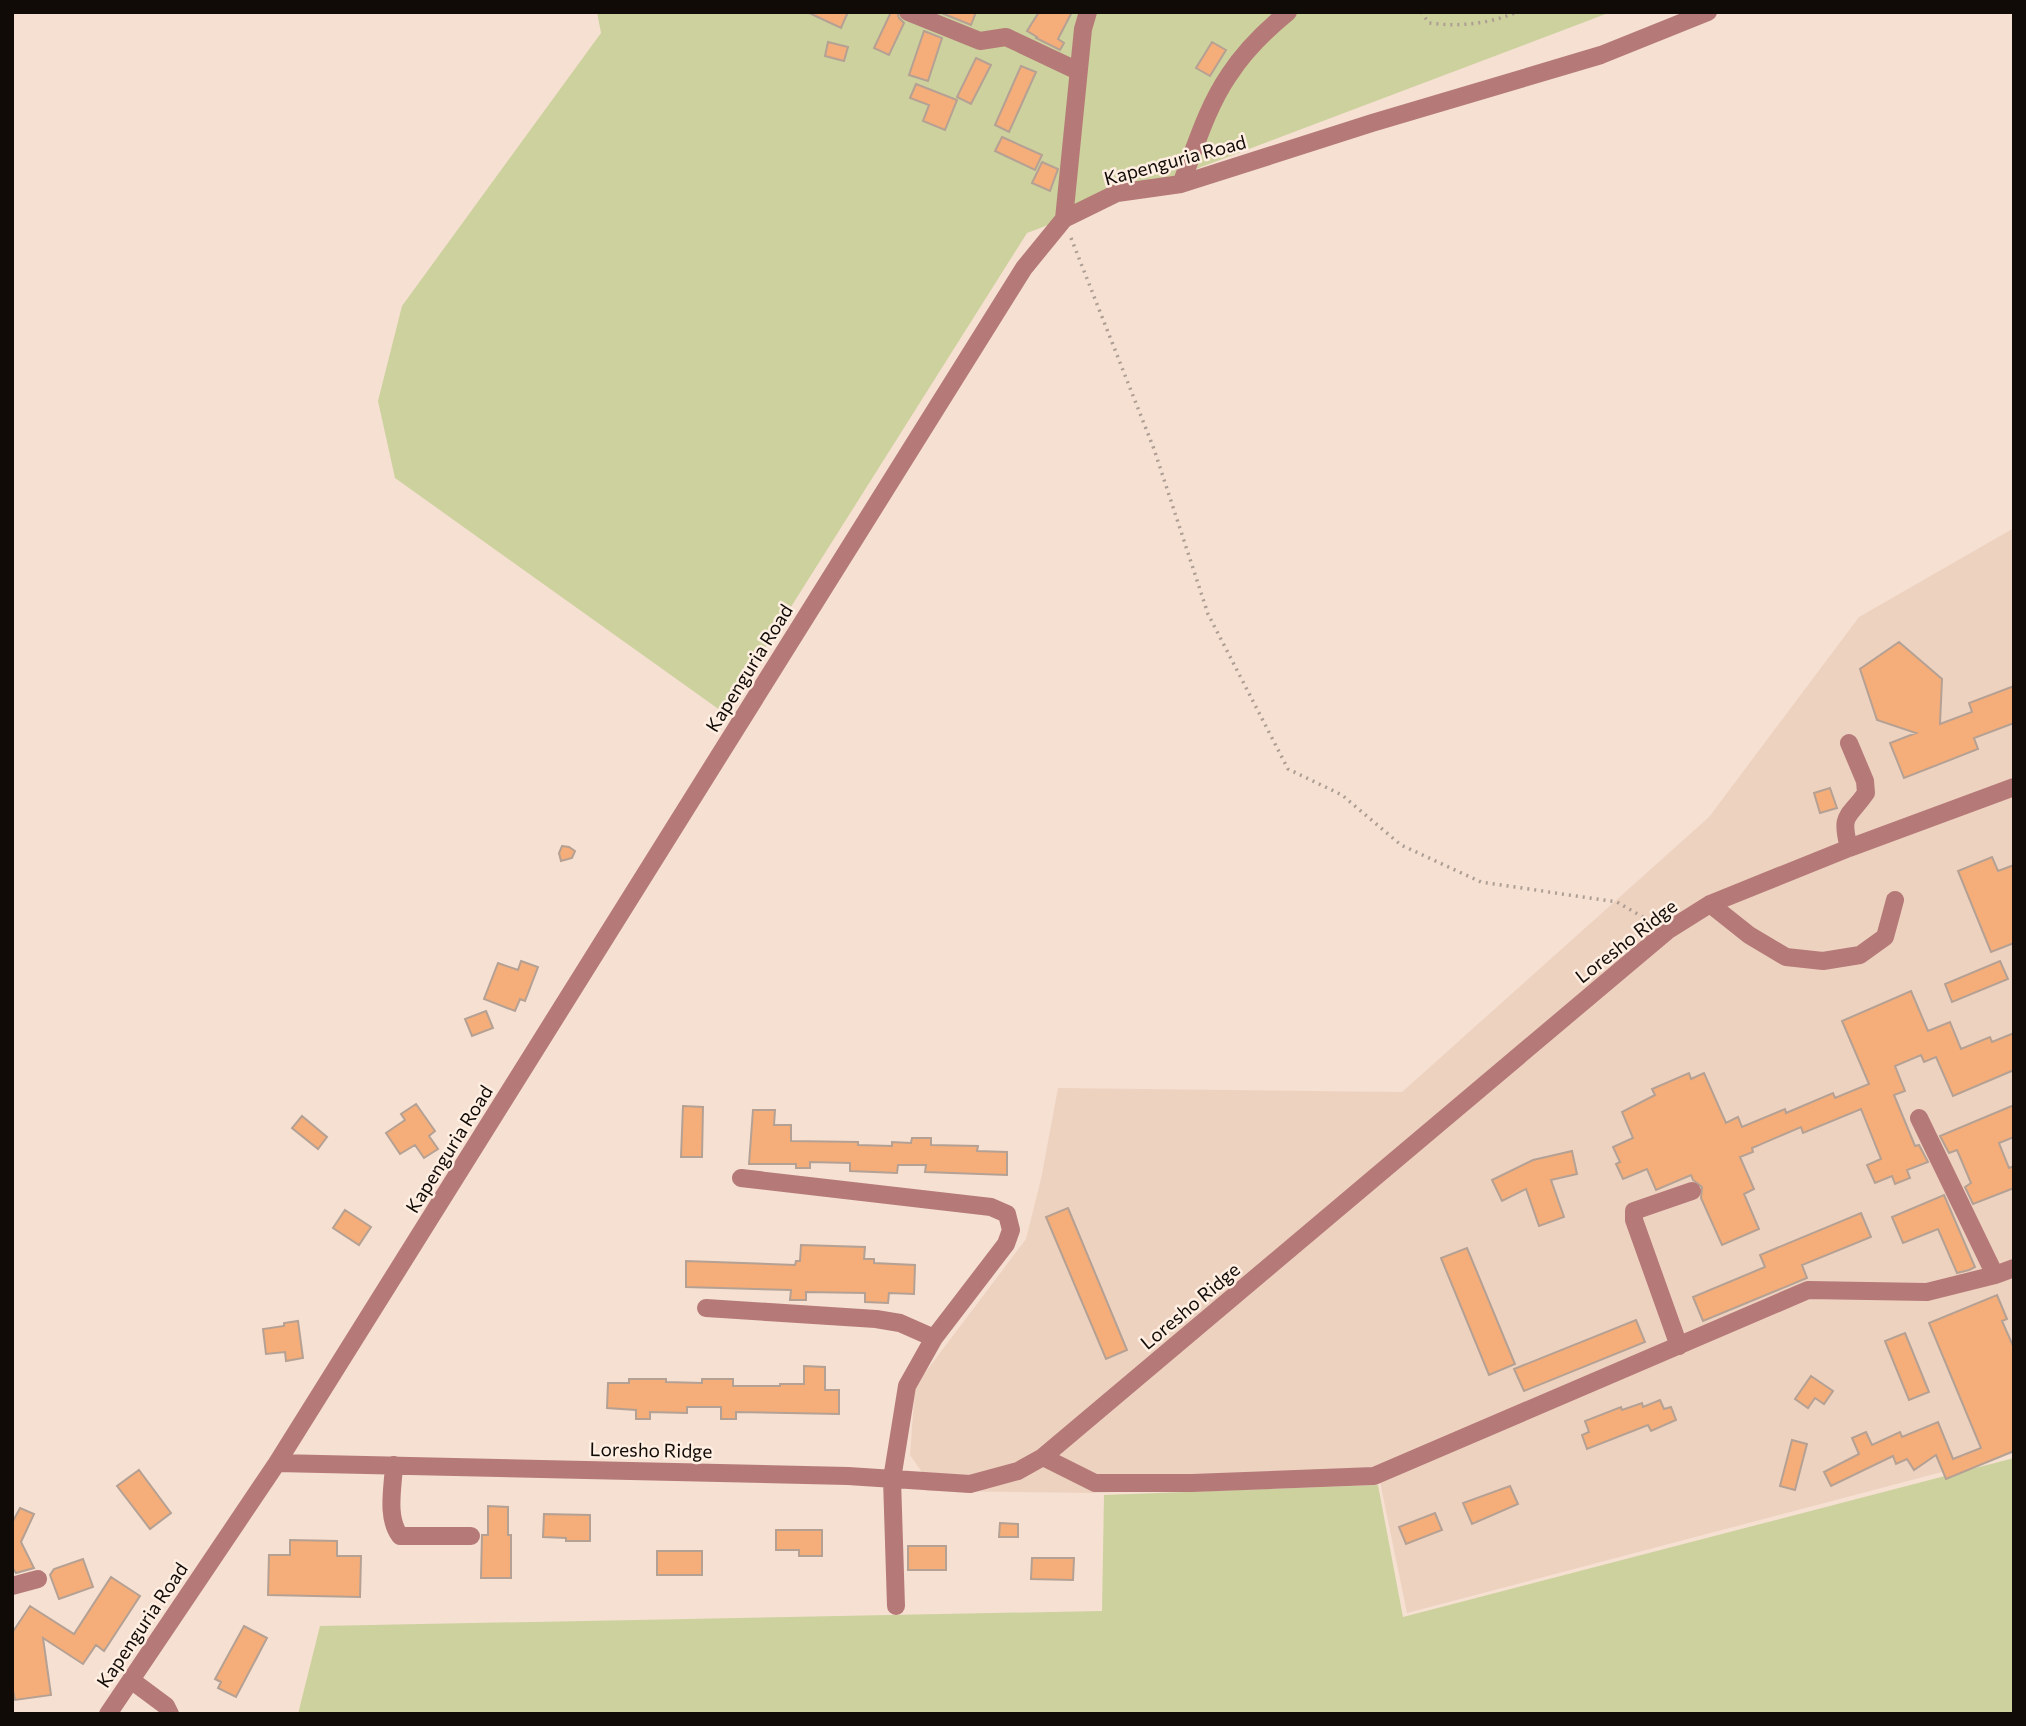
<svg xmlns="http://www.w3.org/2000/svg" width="2026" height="1726" viewBox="0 0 2026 1726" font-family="Commissioner,sans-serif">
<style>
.built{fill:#eed2c0}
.green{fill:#cdd19e}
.building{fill:#f5ad79;stroke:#b5a194;stroke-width:2}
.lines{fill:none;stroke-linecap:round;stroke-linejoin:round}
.path{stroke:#ad9d92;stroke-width:3.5;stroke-dasharray:2 5;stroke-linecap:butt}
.minor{stroke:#b57978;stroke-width:18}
.labels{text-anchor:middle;stroke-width:5;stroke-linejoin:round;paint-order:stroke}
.street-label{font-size:19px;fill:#110b07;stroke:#ffeee2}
</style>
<rect width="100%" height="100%" fill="#f5e0d2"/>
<!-- built -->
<path class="built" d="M2014,528V1453L1407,1613L1380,1482L1090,1493L926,1491L928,1481L910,1455L915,1386L1026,1239L1041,1179L1058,1088L1402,1092L1709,817L1859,617Z"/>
<!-- green -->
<path class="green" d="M597,12H1611L1027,233L724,713L395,478L378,401L402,306L601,33Z
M2014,1458V1714H298L320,1626L1102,1611L1104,1495L1378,1485L1403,1617Z"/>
<!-- building -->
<path class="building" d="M807,12H848L841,28Z
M891,12H897L899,18L904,23L889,55L874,48Z
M939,12H976L971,25Z
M1039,12H1072L1058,39L1064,43L1060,50L1036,38L1037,37L1027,31Z
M924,31L942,38L928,81L909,75Z
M828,42L848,47L844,61L825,56Z
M1212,42L1226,50L1210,76L1196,68Z
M976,58L991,65L971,104L957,97Z
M1021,66L1036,72L1009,132L995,125Z
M916,84L957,100L945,130L923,121L929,105L910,98Z
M1002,137L1042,155L1035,170L995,151Z
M1042,162L1058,169L1050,191L1032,183Z
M1899,642L1942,679L1940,724L1972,712L1969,703L2014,686V723L1974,738L1978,749L1904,778L1890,743L1916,733L1877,720L1860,669Z
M1830,788L1837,808L1820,813L1814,793Z
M562,846L569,847L575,851L572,858L561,861L559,853Z
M1992,857L1998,871L2014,865V943L1991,952L1958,871Z
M521,961L538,967L525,1001L520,999L515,1011L484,999L498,963L518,970Z
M2000,961L2008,979L1952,1002L1945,984Z
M1911,991L1928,1031L1950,1022L1961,1049L1990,1037L1992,1042L2014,1033V1070L1953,1096L1936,1057L1924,1062L1921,1055L1895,1066L1905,1091L1894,1095L1915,1146L1919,1145L1928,1162L1907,1170L1910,1178L1895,1184L1892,1176L1875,1183L1867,1165L1881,1159L1861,1109L1803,1133L1801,1127L1752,1148L1753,1152L1740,1157L1754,1189L1744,1194L1759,1229L1722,1245L1701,1198L1702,1187L1693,1180L1691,1175L1656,1190L1647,1169L1623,1179L1616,1164L1620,1162L1613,1147L1633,1138L1622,1112L1655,1095L1652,1089L1689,1073L1691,1079L1704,1073L1726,1123L1738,1117L1742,1127L1785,1109L1786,1113L1833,1093L1835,1098L1869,1084L1842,1021Z
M486,1011L493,1028L472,1036L465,1019Z
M416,1104L435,1131L429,1136L438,1149L424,1158L415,1145L400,1154L386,1133L405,1120L401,1114Z
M2014,1105V1137L1999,1143L2009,1168L2014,1166V1188L1973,1204L1965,1187L1971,1183L1957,1150L1949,1153L1940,1136Z
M683,1106L703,1107L702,1157H681Z
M753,1110H775L774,1125H791V1141L858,1142V1145L892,1146V1142L911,1143L912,1138H931V1145L978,1146L977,1151L1007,1152V1175L925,1172L926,1165H898L897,1173L850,1171V1163L810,1162V1168H796V1164H749Z
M302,1116L327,1137L318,1149L292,1128Z
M1572,1151L1577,1174L1551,1180L1564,1217L1539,1226L1526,1189L1502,1201L1492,1180L1533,1160Z
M1944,1195L1975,1267L1969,1270L1957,1273L1938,1229L1903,1243L1892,1217Z
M1068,1208L1127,1350L1106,1359L1046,1217Z
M345,1210L371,1227L359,1245L333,1228Z
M1861,1213L1871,1237L1802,1265L1807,1278L1703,1321L1693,1297L1765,1267L1760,1255Z
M801,1245L865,1247L864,1259H874V1263L915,1265L914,1294L889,1293L888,1303L865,1302V1293L806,1292V1300H790L791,1290L686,1287V1261L795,1265L796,1261H800Z
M1467,1248L1515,1364L1489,1375L1441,1258Z
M1997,1295L2007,1319L2002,1321L2014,1348V1451L1946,1479L1936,1455L1914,1470L1907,1459L1896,1464L1893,1456L1831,1486L1824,1472L1859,1454L1852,1438L1866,1432L1872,1445L1900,1432L1902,1437L1938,1422L1953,1459L1981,1448L1929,1323Z
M1636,1320L1645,1342L1524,1391L1514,1369Z
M298,1321L303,1358L286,1361L285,1352L266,1354L263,1329L284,1326V1323Z
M1905,1333L1929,1392L1909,1400L1885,1341Z
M804,1366L825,1367V1390H839V1414L736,1412V1419H721V1407H687V1413L650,1412V1419H636V1410L607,1408L608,1383H629V1379H666V1382L702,1383V1379H733V1386H780V1384H804Z
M1811,1376L1833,1391L1824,1404L1815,1398L1808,1408L1795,1399Z
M1660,1400L1664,1409L1671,1407L1676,1420L1651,1431L1648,1425L1587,1449L1582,1435L1589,1432L1585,1421L1621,1407L1622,1410L1642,1403L1643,1407Z
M1792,1440L1807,1444L1795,1490L1780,1486Z
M139,1470L171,1513L150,1529L117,1486Z
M1510,1486L1518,1504L1472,1524L1463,1503Z
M488,1506L508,1507V1535H511V1578H481L482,1535H488Z
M20,1508L34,1514L21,1542L34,1568L16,1573L12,1567V1523Z
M1435,1513L1442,1530L1406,1544L1399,1527Z
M544,1514L590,1515V1541H566V1538L543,1537Z
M1000,1523L1018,1524V1537H999Z
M776,1530H822V1556H799V1550H776Z
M290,1540L337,1541V1556H361L360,1597L268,1595L269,1555H290Z
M908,1546H946V1570H908Z
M657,1551H702V1575H657Z
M1032,1558H1074L1073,1580L1031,1579Z
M83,1559L93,1587L59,1599L50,1575L54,1569Z
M111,1577L140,1596L104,1651L96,1645L83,1664L43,1638L51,1695L15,1700L12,1686V1633L30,1606L74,1634Z
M244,1626L267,1638L236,1697L218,1688L221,1682L215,1679Z"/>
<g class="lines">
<!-- path -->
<path class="path" d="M1421,12L1429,23C1459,27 1489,24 1517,12
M1071,238L1154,449L1208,614L1288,769L1342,795L1401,845L1481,882L1617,902L1653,923"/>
<!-- minor -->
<path class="minor" d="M908,12L980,41L1006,37L1078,71
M1181,184C1195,148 1207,107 1229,75C1244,52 1266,30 1288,12
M1064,219L1083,29L1088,12
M1849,743L1865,781L1866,793C1848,819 1840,813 1849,848
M1710,904L1749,935L1786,957L1823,961L1860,955L1885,937L1895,900
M1919,1118L1995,1275
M741,1178L991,1207L1007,1214L1011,1230L1006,1244L934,1338L907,1386L892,1479L896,1606
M706,1308L876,1319L900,1323L934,1338
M1679,1346L1634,1220V1211L1692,1191
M1043,1457L1095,1483H1192L1374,1476L1808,1290L1927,1292L1995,1275L2014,1268
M277,1463L848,1476L970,1484L1018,1471L1043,1457L1667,931L1710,904L1849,848L2014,787
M394,1465C393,1488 386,1517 400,1536H471
M12,1586L38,1579
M131,1680L166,1706L170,1714
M108,1714L277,1463L1024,268L1064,219L1117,193L1181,184L1372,123L1601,55L1708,12"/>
</g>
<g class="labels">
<!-- street labels -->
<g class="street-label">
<text transform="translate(1175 160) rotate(-15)" y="7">Kapenguria Road</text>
<text transform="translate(749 668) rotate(-58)" y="7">Kapenguria Road</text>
<text transform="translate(1626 941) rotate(-38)" y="7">Loresho Ridge</text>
<text transform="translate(449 1149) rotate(-58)" y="7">Kapenguria Road</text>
<text transform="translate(1190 1306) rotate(-40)" y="7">Loresho Ridge</text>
<text transform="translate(651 1450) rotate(1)" y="7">Loresho Ridge</text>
<text transform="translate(142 1625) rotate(-56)" y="7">Kapenguria Road</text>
</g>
</g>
<!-- border -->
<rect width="2026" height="1726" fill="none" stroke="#110b07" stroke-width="28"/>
</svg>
